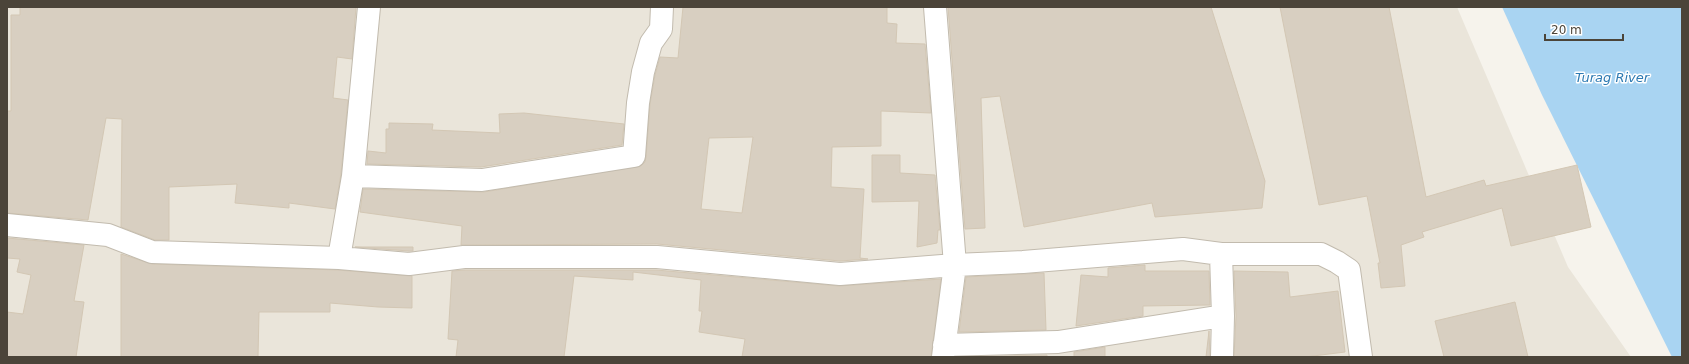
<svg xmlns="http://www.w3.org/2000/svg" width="1689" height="364" viewBox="0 0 1689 364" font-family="'DejaVu Sans',sans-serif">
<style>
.residential{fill:#eae5da}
.water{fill:#a9d4f2}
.building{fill:#d8cfc1;stroke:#d3c7b4;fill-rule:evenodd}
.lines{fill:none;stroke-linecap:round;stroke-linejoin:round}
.minor-casing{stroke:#c2bbae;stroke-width:24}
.minor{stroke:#fff;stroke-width:22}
.labels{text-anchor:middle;stroke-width:3;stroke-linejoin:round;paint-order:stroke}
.water-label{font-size:13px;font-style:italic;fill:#2e7ab2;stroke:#fff}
</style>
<rect width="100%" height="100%" fill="#f6f3ec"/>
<!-- residential -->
<path class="residential" d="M7,7H1457L1568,267L1631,357H7Z"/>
<!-- water -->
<path class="water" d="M1502,7H1682V357H1672L1542,95Z"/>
<!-- building -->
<path class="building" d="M20,7H356L352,59L337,57L333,98L348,100L341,174L335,209L289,203V208L235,203L237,184L169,187V240H155L121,227L122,119L106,118L88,220L7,213V111H11V15H20Z
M683,7H887V23L897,24L896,43L925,44L931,113L881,111V146L832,147L831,187L864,189L860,258L868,259L840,261L657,244L461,245L462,226L360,212L363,189L484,192L641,166L645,162L646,157L650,104L655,75L660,57L678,58ZM753,137L742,213L701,209L709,138Z
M948,7H1211L1265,181L1262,208L1155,217L1152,203L1024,227L1000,96L981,98L985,228L965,229Z
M1280,7H1389L1426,197L1484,180L1486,186L1577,165L1591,227L1511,246L1502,208L1422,232L1424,237L1401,245L1405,286L1381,288L1378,263H1380L1367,196L1319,205Z
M524,113L624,124L622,145L481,167L367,164L368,151L386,153V129H389V123L433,124L432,130L500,133L499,114Z
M872,155H900V173L935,175L940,230H938L937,243L917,247L919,201L872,202Z
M7,238L84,245L74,301L84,302L76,357H7V312L23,314L31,275L17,272L20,259L7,258Z
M355,247H413V251H409Z
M121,254L152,264L338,270L412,276V308L378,307L330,303V312H259L258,357H121Z
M1145,265V271H1209L1210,305L1143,306V316L1076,326L1081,275L1108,277V268Z
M465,270H656L839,286L941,279L931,357H742L745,339L699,332L702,311H699L701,280L633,272V280L574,276L564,357H456L458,340L448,339L452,271Z
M1234,271L1288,272L1290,297L1338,291L1345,352L1305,357H1234L1236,316Z
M1044,273L1046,330L959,332L966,277Z
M1515,302L1528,357H1444L1435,321Z
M1209,331L1210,357H1206Z
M1105,347V357H1074V352Z
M1047,355V357H963Z"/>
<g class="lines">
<!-- minor casing -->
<g class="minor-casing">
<path id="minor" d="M935,7L955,265L943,357
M353,176L482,180L634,156L638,103L643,72L651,43L661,29L662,7
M7,225L108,235L152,252L339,258L409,264L464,257H657L840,274L955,265L1023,262L1183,249L1221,254H1321L1337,262L1349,270L1361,357
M1221,254L1223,316
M339,258L353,176L369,7
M944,345L1058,342L1223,316L1222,357"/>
</g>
<!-- minor -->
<use href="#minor" class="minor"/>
</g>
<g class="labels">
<!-- water labels -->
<g class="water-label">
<text x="1612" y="82">Turag River</text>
</g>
</g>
<!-- border -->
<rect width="1689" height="364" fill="none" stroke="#4b4439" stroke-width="16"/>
<!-- scale -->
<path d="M1545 34v6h78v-6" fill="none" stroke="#4b4439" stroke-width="2"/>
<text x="1551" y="34" font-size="12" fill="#4b4439" stroke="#ffffff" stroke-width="3" paint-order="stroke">20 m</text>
</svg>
